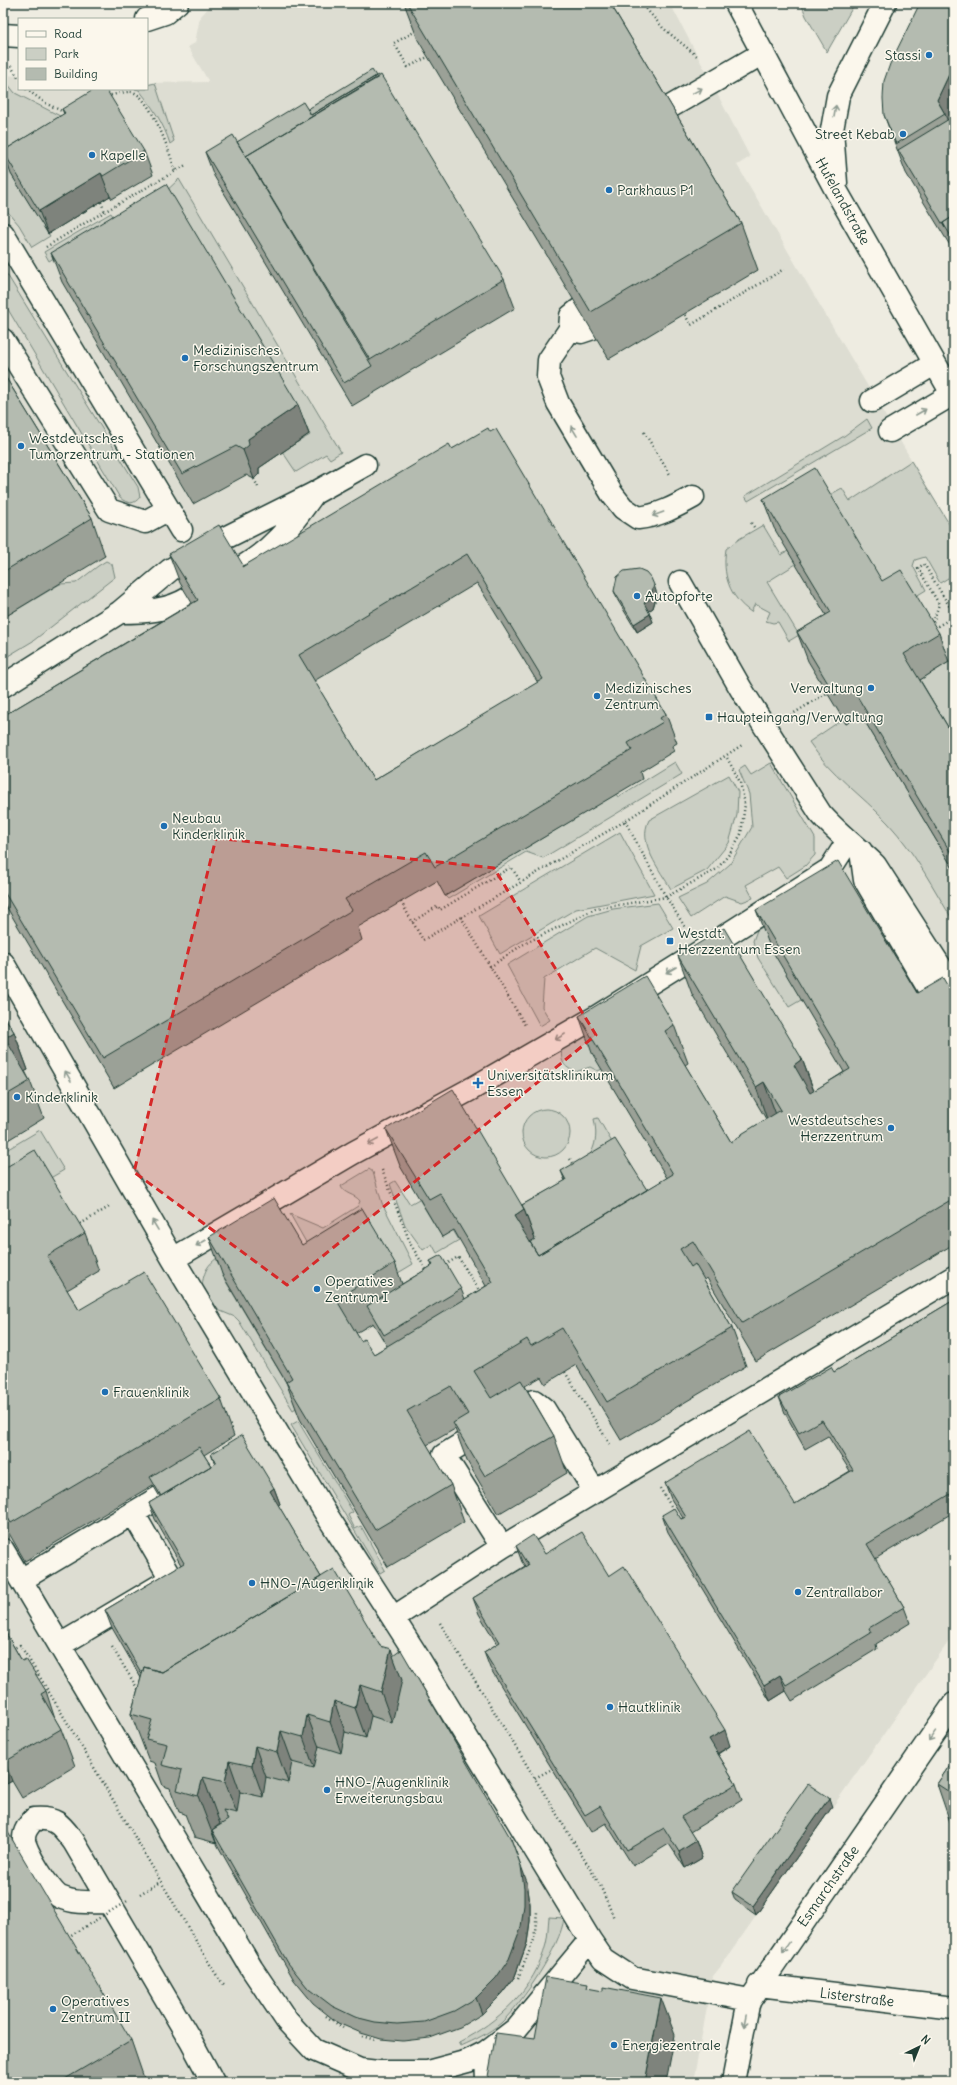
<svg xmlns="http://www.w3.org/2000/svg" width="957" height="2085" viewBox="0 0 957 2085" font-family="Delius,sans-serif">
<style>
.built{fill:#ddddd2}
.green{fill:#cbcfc4;stroke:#75867c}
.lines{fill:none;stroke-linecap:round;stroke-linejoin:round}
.minor-casing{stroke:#1f3d34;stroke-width:25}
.major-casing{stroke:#1f3d34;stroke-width:25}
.path{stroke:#1f3d34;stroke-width:2.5;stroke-dasharray:1 3;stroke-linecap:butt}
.minor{stroke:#fbf7ec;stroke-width:22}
.major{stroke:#fbf7ec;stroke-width:22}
.path-bridge{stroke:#1f3d34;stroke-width:2.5;stroke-dasharray:1 3;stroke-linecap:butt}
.wall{fill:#9ba197;stroke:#1f3d34;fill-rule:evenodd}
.shaded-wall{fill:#7e837b;stroke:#1f3d34}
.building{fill:#b4bbb0;stroke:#1f3d34;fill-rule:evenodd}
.oneway{stroke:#8d9a90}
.marked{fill:#d62828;fill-opacity:0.2;stroke:#d62828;stroke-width:3;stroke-dasharray:8 5;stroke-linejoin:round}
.poi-dot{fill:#1f6fb2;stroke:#fbf7ec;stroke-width:1.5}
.labels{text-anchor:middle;stroke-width:3;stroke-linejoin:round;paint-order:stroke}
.poi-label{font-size:14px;fill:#1f3d34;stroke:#fbf7ec;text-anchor:start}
.street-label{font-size:14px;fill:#1f3d34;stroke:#fbf7ec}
</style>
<rect width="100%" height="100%" fill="#eeece1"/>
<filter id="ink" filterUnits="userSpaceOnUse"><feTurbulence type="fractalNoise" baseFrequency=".025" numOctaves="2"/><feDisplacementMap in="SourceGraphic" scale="8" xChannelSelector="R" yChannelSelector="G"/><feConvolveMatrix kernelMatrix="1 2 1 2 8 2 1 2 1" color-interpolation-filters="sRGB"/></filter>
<g filter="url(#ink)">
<!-- built -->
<path class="built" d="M213,3H670L750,157L737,165L954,532V1634L721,1966L713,1976L693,2082H3V75L19,76V89H147V83L209,82L188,47L195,43L200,17Z"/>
<!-- green -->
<path class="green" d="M801,3H855L827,52L806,16Z
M3,78L15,93L60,116L36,141L11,174L50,236L32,247L19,225L3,206Z
M155,83L174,141L170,144C164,124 152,106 139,90L135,89H147V85Z
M179,179L341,452L330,459L326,454L296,472L282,451L310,435L177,213L88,237L49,261L44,252L111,213L117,223L161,196Z
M3,268L138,487L140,497C134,505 128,504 120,498L3,301Z
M867,419L872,428L748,501L745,496L844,436Z
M911,461L954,532V577L953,575L940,583L925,557L915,560L913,566L926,590L893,610L826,497L842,488L850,501Z
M763,525L781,555L788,551L796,564L767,582L799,635L789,641L778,622L773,623L766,621L770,612L755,604L751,612C729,597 722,574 726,549L739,539Z
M106,561L112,564L115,577L33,641L3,659V618L60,584L76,583L98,566Z
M954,659V749L915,683Z
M861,715L954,870V922C933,888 915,852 888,823C862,795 830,774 809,742L843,719L846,724Z
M675,762L682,774L543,858L526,852L448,899L445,896L616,794L618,797Z
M771,763L815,838V855L805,866L786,878L778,867L746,885L753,898L742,902L725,896L691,918L678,898L707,884L730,864L752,827L749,794L739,770L745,766L751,775Z
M729,775L738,792L737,815L729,843L707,870L671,889C660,870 637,843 649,820Z
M620,832L654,894L576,909L500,954L479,916Z
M841,881L801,1000L789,1007L758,958L753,941L757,930Z
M658,903L673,928L641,946L635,970L595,948L544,979L542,1007L550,1020L540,1026L507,965L588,916L613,909Z
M604,1020L602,1069L598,1071L590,1067L576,1072C563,1067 560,1061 562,1047Z
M522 1133a24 24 0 1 1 48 0a24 24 0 1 1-48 0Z
M598,1118L613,1144L581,1170C593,1151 599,1142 594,1119Z
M40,1130L64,1170L3,1206V1152Z
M369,1169L373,1172L382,1203L413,1264L393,1276H325L290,1214L323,1228L358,1206L360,1201C355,1194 343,1194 341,1186Z
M395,1181L410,1204L419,1199L442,1237L453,1230L459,1240L437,1253L432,1244L423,1250L405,1225L390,1184Z
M225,1252L222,1275L300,1406L293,1410L239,1321L235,1317L218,1310L202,1285C205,1266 210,1263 225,1252Z
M298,1421L353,1512L348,1515L355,1529L361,1526L385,1570L380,1573L291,1425Z
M549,1917L564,1918C561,1946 522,2003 501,2023C489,2033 475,2040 461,2046L459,2042C498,2022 535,1989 546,1944C548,1936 548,1926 549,1917Z"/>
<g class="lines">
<!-- minor casing -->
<g class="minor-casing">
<path id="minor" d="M147,19L165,13L177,3
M3,35L19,36
M663,111L763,53
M3,234L181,530
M570,329L571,316L595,297
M590,329L581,332L570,329L549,360L548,377L558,403L612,494L623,508L638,518C658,516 675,507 693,497
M3,340L109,510L145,522L167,510
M872,401L934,364
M890,431L953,394
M239,569C273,550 289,528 312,496
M680,582L741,689L820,813C837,833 857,847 875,865L954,988
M120,612C144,612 168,611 189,598
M3,686L120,612L170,570L225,538L313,494L365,465
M861,851L865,880L943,1013
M3,963L173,1259L328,1517L393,1618L502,1547L954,1277
M173,1259L353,1153L473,1088L596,1017L684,962L830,869L848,841
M507,1415L525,1404L534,1401L544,1409L595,1492
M473,1437L444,1455L502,1547
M3,1550L252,1969L287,2021L314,2050L360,2070L378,2072H427L468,2061L486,2052L516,2029L590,1940L603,1959L632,1978L750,2000
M21,1580L160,1497
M393,1618L416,1654L590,1940
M60,1645L171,1579L133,1513
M109,1902C93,1902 75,1904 60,1897C50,1892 23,1849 24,1838C24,1830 30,1824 34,1819C57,1817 61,1825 74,1842L192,2043L213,2082
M759,1985L954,2008
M486,2052L487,2082
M733,2082L748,2005L750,2000L954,1704"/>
</g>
<!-- major casing -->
<g class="major-casing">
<path id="major" d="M736,3L837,192L954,397
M836,183L832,130L838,96L885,3"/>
</g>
<!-- path -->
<path class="path" d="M641,3L663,28L697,56
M416,31L394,43L408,67L428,57
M11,66L19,79
M26,89L47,104L66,113
M107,96C114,95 125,91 132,92C150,95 171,155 175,171
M101,202L105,212
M46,247L85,223L186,165
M685,315L691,325L784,269
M644,432L671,476
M254,479L259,489
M751,523L754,527
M932,626L939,604L918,568L924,564L954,614
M934,628L954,617
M791,715L827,693
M625,821L666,897L685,927
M401,902L423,940L625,821L742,745
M461,917L525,1025
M412,922L438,906L440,910L511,867L521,882
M490,967L522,945L595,909L666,897L717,869L730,853L741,834L745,804L740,782L726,756
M570,1159L575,1166
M382,1170L411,1245L427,1271
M77,1226L109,1207
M445,1265L458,1257L480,1292
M565,1372L611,1446
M660,1488L674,1511
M440,1623L600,1885L614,1918
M112,1647L139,1691
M12,1649L20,1645C89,1756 153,1870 220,1981L225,1985
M535,1778L552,1769
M140,1894L160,1882
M518,1978L534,1940L537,1912
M326,2016L343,2028
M362,2036L375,2040"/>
<!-- minor -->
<use href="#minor" class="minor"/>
<!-- major -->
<use href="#major" class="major"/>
<!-- path-bridge -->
<path class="path-bridge" d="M68,1937L129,1900"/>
</g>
<!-- wall -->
<path class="wall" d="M404,3H610L741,223L758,270L609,359L418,40Z
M954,3V115L953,116H954V252L906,173L884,115Z
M62,109L144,151L153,175L112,199L110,196L48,234L11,174L3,151L64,114Z
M308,109L504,279L515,308L352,406L214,176L205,152L237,142Z
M51,253L298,405L309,434L259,468V474L254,479L246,475L193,504L62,282Z
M3,373L92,518L105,556L3,618Z
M490,432L666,714L677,743L672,746L674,751L640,772L642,779L445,896L437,881L358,927L362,940L114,1088L3,901V716L192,603L180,583L169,554L243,565L244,566L452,449ZM477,583L538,683L374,780L314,681Z
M763,499L882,581L939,633L949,662L920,680L954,737V870L861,715L846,724L808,661L797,632L826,615L774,528Z
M614,591L657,594L653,608L648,611L653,622L637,632L617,599Z
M756,910L917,993L954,997V1244L756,1361L707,1278L704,1280L732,1328L746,1366L621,1440L576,1365L545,1384L541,1377L525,1386L554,1436L567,1473L498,1514L467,1461L455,1429L427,1445L451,1485L464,1522L388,1567L300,1419L286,1382L222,1274L209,1237L302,1245L395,1263L402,1284L432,1266L430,1261L461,1289L465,1299L486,1286L454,1230L442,1237L400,1166L386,1129L522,1205L565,1181L561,1171L647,1190L667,1178L592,1053L579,1016L674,1025L688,1063L685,1065L731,1142L766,1119L692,994L678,956L802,1059L814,1091L844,1072L770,947ZM373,1323L387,1346L374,1354L361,1341L356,1333Z
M3,1014L14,1032L28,1070L25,1071L30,1081L44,1118L3,1143Z
M3,1169L85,1233L99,1271L67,1290L79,1310L221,1399L234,1436L204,1455L211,1466L215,1464L211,1454L274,1488L280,1504L278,1505L321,1577L380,1646L393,1656L527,1882L530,1904V1921L527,1943L515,1976L502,1994L482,2014L460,2027L430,2038L403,2041L381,2039L361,2033L338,2023L313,2003L294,1980L218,1846L216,1842V1843L194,1837L185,1814L179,1812L170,1788L163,1786L155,1763L149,1761L131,1714L141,1678L111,1626L105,1610L181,1565L155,1519L149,1503L160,1497L153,1485L25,1561L3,1523Z
M954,1300V1512L875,1559L904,1607L910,1623L876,1644L877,1649L792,1701L786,1691L770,1701L668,1532L662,1515L681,1519L683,1518L671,1499L665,1483L795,1504L850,1471L828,1436L805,1449L785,1413L779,1397L834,1372Z
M516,1546L545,1554L609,1576L730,1746L718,1754L736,1784L742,1800L690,1832L696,1841L702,1858L685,1868L669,1844L633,1866L606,1823L591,1832L490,1668L484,1652L497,1644L479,1614L473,1598L525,1566L522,1562Z
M3,1628L22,1661L46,1691L55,1719L61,1729L75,1766L22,1798L12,1781L3,1786Z
M954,1759V1824L950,1822L937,1784Z
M832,1807L756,1915L735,1900L732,1892Z
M131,2040L144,2078L137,2082H3Z"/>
<!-- shaded-wall -->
<path class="shaded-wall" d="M954,64V115L949,125L945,114L937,100Z
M101,173L110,196L48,234L39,211Z
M298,405L309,434L259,468V474L254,479L243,450L248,439Z
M654,585L657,594L653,608L647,612L644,603Z
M650,614L653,622L637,632L634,624Z
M14,1032L28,1070L18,1075L5,1038Z
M802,1059L816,1097L808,1102L794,1065Z
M764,1082L778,1120L769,1125L756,1087Z
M524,1209L538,1247L530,1253L514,1216Z
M274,1488L280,1504L276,1507L270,1491Z
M391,1649L408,1696L398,1739L381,1692Z
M780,1675L786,1691L770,1701L764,1685Z
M360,1685L377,1732L372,1755L355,1708Z
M334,1701L351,1748L347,1769L330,1722Z
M307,1715L325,1763L320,1784L303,1737Z
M725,1730L730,1746L715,1755L709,1739Z
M281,1731L298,1778L294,1799L277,1752Z
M255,1746L272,1794L269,1813L252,1766Z
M3,1757L12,1781L3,1786Z
M229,1761L246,1809L243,1829L225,1782Z
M203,1777L220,1824L212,1830L216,1842V1843L198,1796Z
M829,1798L832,1807L756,1915L753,1906Z
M511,1839L527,1882L530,1904V1921L527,1943L515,1976L502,1994L482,2014L476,1998Z
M696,1841L702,1858L685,1868L679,1852Z
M661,1998L675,2035L666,2082H645Z"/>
<!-- building -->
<path class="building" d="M407,3H610L741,223L591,312Z
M920,3H954V64L937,100L945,114L896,144L884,115L883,98L884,81L890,64Z
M372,70L376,76L311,115L308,109Z
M378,75L379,77L246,156L248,160L237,142L303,102L311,115Z
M381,75L504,279L370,360L246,156Z
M95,89H106L144,151L103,176L101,173L39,211L3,151L65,113L62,109Z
M954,116V216L943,223L945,228L898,150Z
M233,135L372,366L344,383L205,152Z
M166,184L298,405L248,439L249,445L243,450L236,446L182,474L51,253Z
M954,216V241L943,223Z
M3,373L92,518L3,572Z
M488,428L490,432L496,429L666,714L660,718L663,722L628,743L632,750L435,867L426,852L345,899L352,910L103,1058L3,890V716L198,600L169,554L219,525L243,565L242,567L449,444L452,449ZM467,554L543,679L374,780L299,655Z
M815,468L882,581L901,570L939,633L904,654L954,737V858L851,686L835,695L797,632L831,612L763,499Z
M639,569L646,572L651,578L654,585L650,599L644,603L650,614L634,624L614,591L617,577L624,571Z
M838,861L917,993L943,978L954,997V1198L742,1323L693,1241L680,1249L691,1267L695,1264L732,1328L607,1402L562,1328L531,1346L527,1339L474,1371L491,1398L521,1380L554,1436L485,1476L453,1423L468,1414L451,1386L407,1411L451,1485L375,1530L286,1382L292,1378L209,1237L274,1198L302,1245L362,1208L395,1263L336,1299L361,1341L364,1339L374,1354L493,1282L440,1193L429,1199L386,1129L453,1089L524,1209L514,1216L538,1255L673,1174L579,1016L645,976L674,1025L665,1031L731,1142L741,1136L740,1135L781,1110L764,1082L756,1087L678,956L724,928L802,1059L794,1065L810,1093L850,1069L756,910Z
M3,1014L14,1032L5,1038L30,1081L3,1097Z
M615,1139L647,1190L538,1255L530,1242L535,1239L524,1209L522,1205L566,1180L561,1171Z
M35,1150L85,1233L47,1256L79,1310L144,1272L221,1399L11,1523L3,1509V1169Z
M441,1255L461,1289L384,1335L367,1306L433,1265L430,1261Z
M954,1300V1492L867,1544L904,1607L869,1628L871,1633L786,1685L780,1675L764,1685L662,1515L674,1508L681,1519L686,1517L665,1483L750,1431L795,1504L853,1470L822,1420L799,1433L779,1397L831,1367L834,1372Z
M242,1435L274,1488L270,1491L321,1577L162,1672L144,1667L142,1674L105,1610L184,1563L149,1503L216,1463L211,1454Z
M199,1447L211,1466L161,1496L150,1477Z
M582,1532L609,1576L624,1566L725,1730L709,1739L736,1784L681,1817L696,1841L679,1852L664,1828L627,1850L600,1806L585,1815L484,1652L500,1642L473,1598L528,1565L516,1546L533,1535L545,1554Z
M334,1569L380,1646L391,1649L381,1692L360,1685L355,1708L334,1701L330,1722L307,1715L303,1737L281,1731L277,1752L255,1746L252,1766L229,1761L225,1782L203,1777L198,1796L177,1790L182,1770L162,1765L167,1744L146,1739L152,1720L131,1714L144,1667L162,1672Z
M3,1628L22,1661L26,1659L46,1691L41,1694L61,1729L8,1760L3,1752Z
M401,1650L511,1839L521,1866L524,1888V1905L521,1927L509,1959L496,1978L476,1998L454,2011L424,2022L397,2024L375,2022L355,2017L332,2006L307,1987L288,1963L212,1830L228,1820L223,1810L237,1813L240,1792L263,1797L266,1777L288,1783L292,1762L314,1768L319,1746L341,1753L345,1732L366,1738L371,1716L392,1723L402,1680L393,1656Z
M954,1759V1795L937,1784Z
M808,1784L829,1798L753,1906L732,1892Z
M3,1824L131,2040L60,2082H3Z
M546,1977L588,1984L587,1988L603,1991V1987L661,1998L645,2082H487L496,2033L535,2038Z"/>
<!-- one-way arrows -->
<defs><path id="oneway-shaft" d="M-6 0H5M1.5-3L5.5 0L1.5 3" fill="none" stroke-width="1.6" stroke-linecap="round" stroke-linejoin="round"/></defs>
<g class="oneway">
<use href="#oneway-shaft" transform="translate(697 91) rotate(-29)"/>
<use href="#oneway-shaft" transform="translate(835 111) rotate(-81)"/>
<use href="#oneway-shaft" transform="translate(921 412) rotate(-30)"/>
<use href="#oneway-shaft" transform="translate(574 431) rotate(-121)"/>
<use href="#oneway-shaft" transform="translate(658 514) rotate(160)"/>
<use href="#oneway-shaft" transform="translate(671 970) rotate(150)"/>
<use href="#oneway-shaft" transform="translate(560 1037) rotate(150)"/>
<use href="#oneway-shaft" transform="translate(68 1076) rotate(-120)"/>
<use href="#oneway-shaft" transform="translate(373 1142) rotate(152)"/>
<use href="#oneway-shaft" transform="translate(155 1225) rotate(-121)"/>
<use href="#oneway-shaft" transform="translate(201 1243) rotate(150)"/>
<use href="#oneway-shaft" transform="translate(932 1736) rotate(125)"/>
<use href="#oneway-shaft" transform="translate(786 1947) rotate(125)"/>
<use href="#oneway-shaft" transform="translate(745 2021) rotate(101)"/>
</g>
</g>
<!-- marked area -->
<path class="marked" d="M216,838L494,868L596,1035L287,1285L134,1172Z"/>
<!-- markers -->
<g class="poi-dot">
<circle cx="929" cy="55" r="4"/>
<circle cx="903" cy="134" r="4"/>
<circle cx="92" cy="155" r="4"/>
<circle cx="609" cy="190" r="4"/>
<circle cx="185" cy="358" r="4"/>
<circle cx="21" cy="446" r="4"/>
<circle cx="637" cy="596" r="4"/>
<circle cx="871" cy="688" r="4"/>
<circle cx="597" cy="696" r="4"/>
<rect x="705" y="713" width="8" height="8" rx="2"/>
<circle cx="164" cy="826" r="4"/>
<rect x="666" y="937" width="8" height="8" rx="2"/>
<path d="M476 1077h4v4h4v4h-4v4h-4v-4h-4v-4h4z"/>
<circle cx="17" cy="1097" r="4"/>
<circle cx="891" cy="1128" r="4"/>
<circle cx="317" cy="1289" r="4"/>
<circle cx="105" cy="1392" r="4"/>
<circle cx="252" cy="1583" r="4"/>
<circle cx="798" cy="1592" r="4"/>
<circle cx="610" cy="1707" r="4"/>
<circle cx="327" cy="1790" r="4"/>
<circle cx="53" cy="2009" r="4"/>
<circle cx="614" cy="2045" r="4"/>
</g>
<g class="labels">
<!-- poi labels -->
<g class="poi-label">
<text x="921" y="60" text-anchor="end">Stassi</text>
<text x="895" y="139" text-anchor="end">Street Kebab</text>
<text x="100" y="160">Kapelle</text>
<text x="617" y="195">Parkhaus P1</text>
<text x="193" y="355">Medizinisches<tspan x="193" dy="16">Forschungszentrum</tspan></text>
<text x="29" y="443">Westdeutsches<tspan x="29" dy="16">Tumorzentrum - Stationen</tspan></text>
<text x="645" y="601">Autopforte</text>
<text x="605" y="693">Medizinisches<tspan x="605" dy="16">Zentrum</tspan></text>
<text x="863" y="693" text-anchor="end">Verwaltung</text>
<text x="717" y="722">Haupteingang/Verwaltung</text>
<text x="172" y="823">Neubau<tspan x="172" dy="16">Kinderklinik</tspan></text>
<text x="678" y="938">Westdt.<tspan x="678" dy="16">Herzzentrum Essen</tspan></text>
<text x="487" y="1080">Universitätsklinikum<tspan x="487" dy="16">Essen</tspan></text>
<text x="25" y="1102">Kinderklinik</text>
<text x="883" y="1125" text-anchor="end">Westdeutsches<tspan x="883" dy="16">Herzzentrum</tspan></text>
<text x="325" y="1286">Operatives<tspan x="325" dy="16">Zentrum I</tspan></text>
<text x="113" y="1397">Frauenklinik</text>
<text x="260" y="1588">HNO-/Augenklinik</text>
<text x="806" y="1597">Zentrallabor</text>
<text x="618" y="1712">Hautklinik</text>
<text x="335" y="1787">HNO-/Augenklinik<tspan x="335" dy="16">Erweiterungsbau</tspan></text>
<text x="61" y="2006">Operatives<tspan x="61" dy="16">Zentrum II</tspan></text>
<text x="622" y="2050">Energiezentrale</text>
</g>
<!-- street labels -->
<g class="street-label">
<text transform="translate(843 201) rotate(61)" y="5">Hufelandstraße</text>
<text transform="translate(828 1886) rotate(-55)" y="5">Esmarchstraße</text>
<text transform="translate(857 1997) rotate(7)" y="5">Listerstraße</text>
</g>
</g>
<!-- margin -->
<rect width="957" height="2085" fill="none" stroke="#fbf7ec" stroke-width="16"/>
<rect x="8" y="8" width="941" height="2069" fill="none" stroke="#1f3d34" stroke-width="1.5" filter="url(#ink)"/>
<!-- legend -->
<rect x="18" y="18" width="130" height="72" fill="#fbf7ec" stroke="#a3ada2"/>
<rect x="26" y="31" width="20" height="6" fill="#fbf7ec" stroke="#a3ada2"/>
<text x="54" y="38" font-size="12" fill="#1f3d34">Road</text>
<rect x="26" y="48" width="20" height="12" fill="#cbcfc4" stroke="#a3ada2"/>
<text x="54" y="58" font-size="12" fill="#1f3d34">Park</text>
<rect x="26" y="68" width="20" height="12" fill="#b4bbb0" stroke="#a3ada2"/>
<text x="54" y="78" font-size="12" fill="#1f3d34">Building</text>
<!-- north arrow -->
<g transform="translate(919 2047) rotate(43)" stroke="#fbf7ec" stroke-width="3" paint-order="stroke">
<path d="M0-3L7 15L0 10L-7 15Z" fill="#1f3d34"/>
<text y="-6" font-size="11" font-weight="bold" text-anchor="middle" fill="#1f3d34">N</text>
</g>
</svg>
